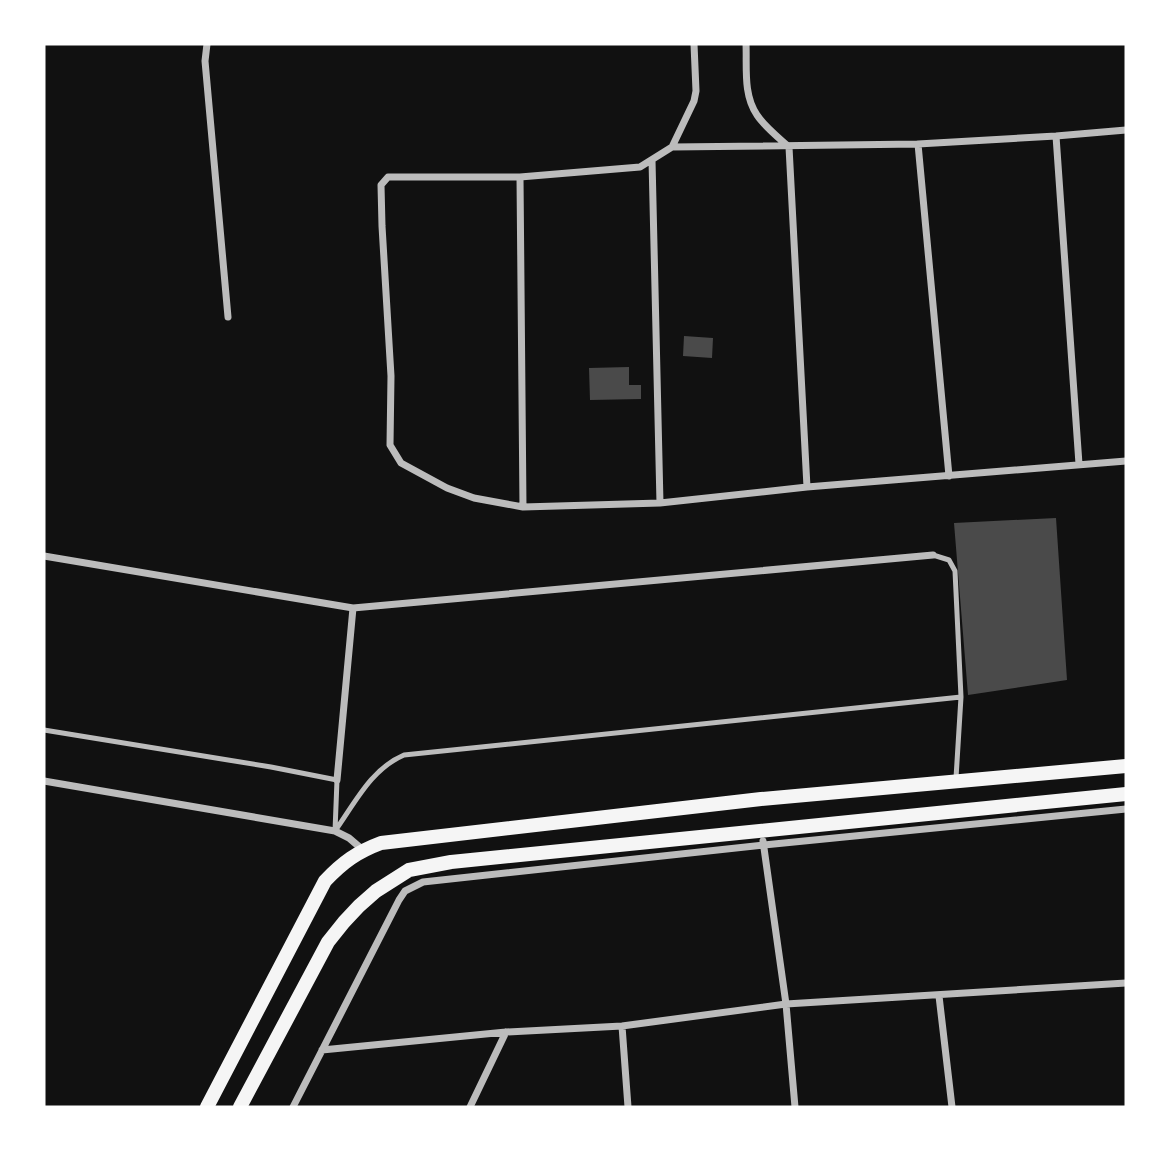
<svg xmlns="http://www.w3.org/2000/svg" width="1170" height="1151" viewBox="0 0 1170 1151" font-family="'Work Sans',sans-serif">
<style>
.building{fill:#4a4a4a}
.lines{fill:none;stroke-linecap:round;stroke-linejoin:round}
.service{stroke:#bcbcbc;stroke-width:5}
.minor{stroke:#bcbcbc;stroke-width:7}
.secondary{stroke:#f5f5f5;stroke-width:14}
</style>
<rect width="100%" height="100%" fill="#111"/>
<!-- building -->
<path class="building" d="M684,336L713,338L712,358L683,356Z
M629,367V385H641V399L590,400L589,368Z
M1056,518L1067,680L968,695L954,523Z"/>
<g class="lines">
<!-- service -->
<path class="service" d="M933,555L949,560L955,571L961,697L956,778
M44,730L271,767L337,780L335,831
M335,831C355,803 371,769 404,755L961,697"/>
<!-- minor -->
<path class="minor" d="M207,44L205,61L228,317
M746,44C747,67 743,95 757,115C765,127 778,137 789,147L807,487
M1126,130L1056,136L918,144L672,147L640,167L520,177H388L381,185L382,226L391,376L390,445L401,463L447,488L474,498L523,507L660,503L807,487L1126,461
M1056,136L1079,464
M918,144L949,476
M672,147L694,101L696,91L694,44
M652,160L660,503
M520,177L523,507
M44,556L353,608L337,780
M353,608L933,555
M44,781L335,831L349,838L363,850
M763,841L786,1004L795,1107
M939,996L952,1107
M622,1026L628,1107
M322,1050L506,1032L622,1026L786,1004L1126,983
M293,1107L399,900L405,891L423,882L764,845L1126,809
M470,1107L506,1032"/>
<!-- secondary -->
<path class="secondary" d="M207,1107L325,881C343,862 357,852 381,843L761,799L1126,766
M240,1107L328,942L344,922L359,906L376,891L409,870L451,862L1126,794"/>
</g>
<!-- border -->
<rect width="1170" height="1151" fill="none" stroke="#ffffff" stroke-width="91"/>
</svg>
